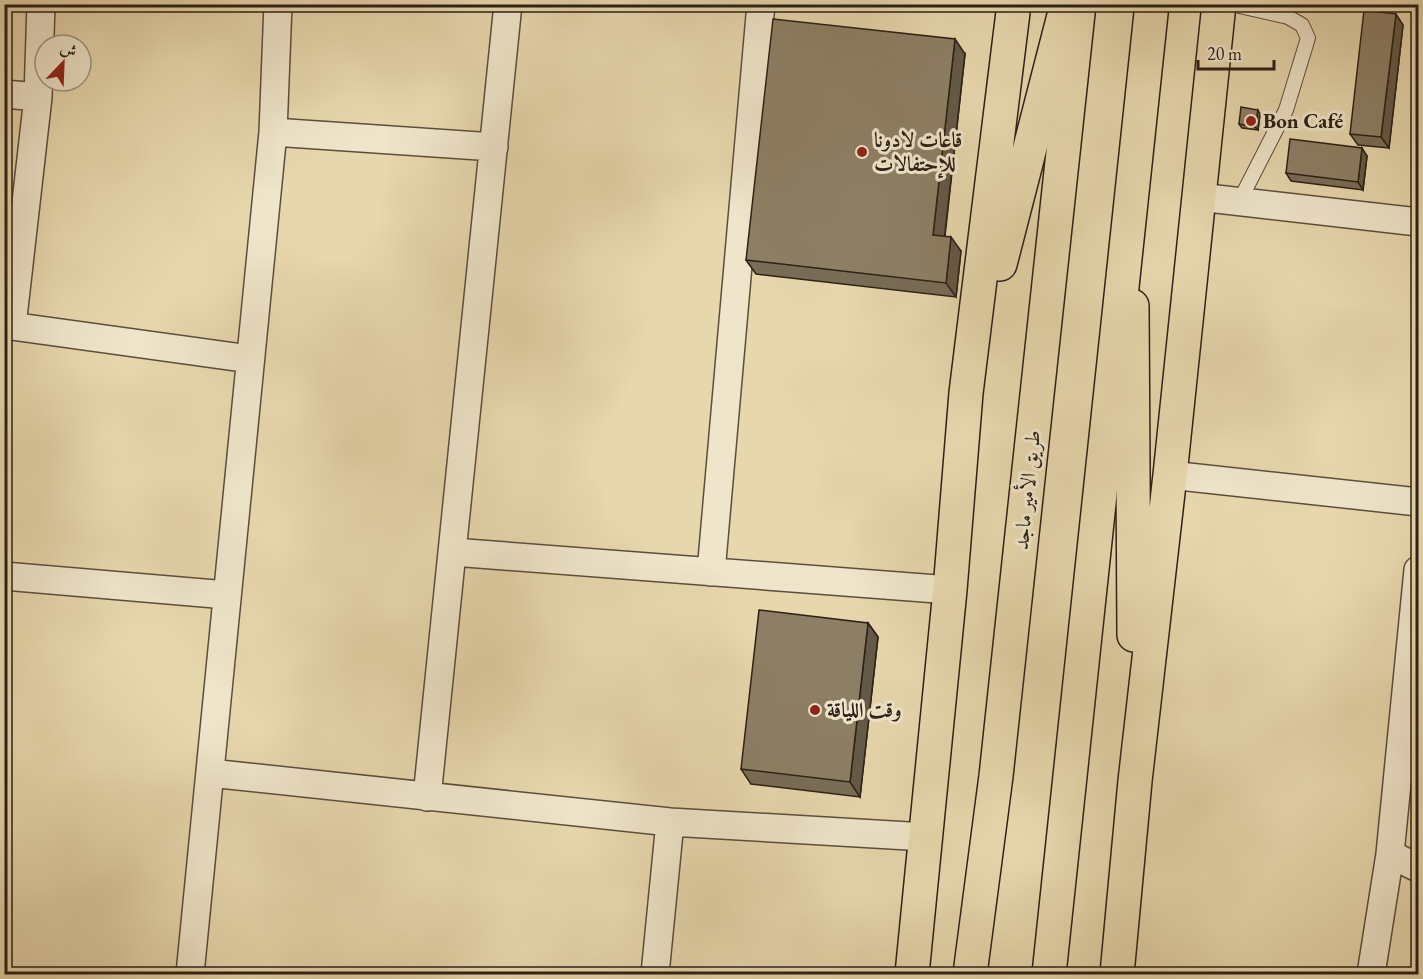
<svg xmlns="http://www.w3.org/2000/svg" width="1423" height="979" viewBox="0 0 1423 979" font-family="'EB Garamond',Amiri,serif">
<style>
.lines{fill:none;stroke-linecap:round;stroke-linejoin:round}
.lane-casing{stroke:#5b4e3c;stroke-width:16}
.street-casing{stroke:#5b4e3c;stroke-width:30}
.primary-casing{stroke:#2c2016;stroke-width:36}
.highway-casing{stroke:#2c2016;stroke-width:36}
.lane{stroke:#efe5ca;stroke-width:14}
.street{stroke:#efe5ca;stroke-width:27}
.primary{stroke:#e7d7ad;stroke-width:33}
.highway{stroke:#e7d7ad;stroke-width:33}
.wall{fill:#796d57;stroke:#2c2016;stroke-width:1.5}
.shaded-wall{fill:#635947;stroke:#2c2016;stroke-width:1.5}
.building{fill:#8d7f65;stroke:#2c2016;stroke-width:1.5}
.poi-dot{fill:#8f2418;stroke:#efe5ca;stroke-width:2}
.labels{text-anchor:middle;stroke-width:6;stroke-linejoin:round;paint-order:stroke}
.poi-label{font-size:21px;font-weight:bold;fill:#2c2016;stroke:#efe5ca;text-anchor:start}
.street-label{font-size:21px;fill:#2c2016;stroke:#efe5ca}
</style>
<rect width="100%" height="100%" fill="#e7d7ad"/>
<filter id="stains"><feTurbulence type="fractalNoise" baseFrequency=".00333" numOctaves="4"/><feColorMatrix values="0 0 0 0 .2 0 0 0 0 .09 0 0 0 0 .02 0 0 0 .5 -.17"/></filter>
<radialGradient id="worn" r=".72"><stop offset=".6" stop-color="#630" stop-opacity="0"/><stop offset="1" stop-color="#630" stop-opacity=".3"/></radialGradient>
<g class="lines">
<!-- lane casing -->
<g class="lane-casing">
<path id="lane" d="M1231,4L1288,17L1302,25L1308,38L1286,110L1239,202"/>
</g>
<!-- street casing -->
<g class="street-casing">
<path id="street" d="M4,94L38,97
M273,132L494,147
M1199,197L1418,222
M4,325L250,359
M12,326L38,97L41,4
M1170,475L1418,502
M453,552L950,590
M711,572L761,4
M4,576L227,595
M210,773L670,822L926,837
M427,797L508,4
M1390,854L1418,868
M190,974L273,132L278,4
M655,974L670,822
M1371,974L1390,854L1418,570"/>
</g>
<!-- primary casing -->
<g class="primary-casing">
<path id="primary" d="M1000,264L1067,4
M1132,306L1134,635
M912,974L950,590L966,393L1014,4
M1117,974L1135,781L1170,475L1219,4"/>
</g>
<!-- highway casing -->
<g class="highway-casing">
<path id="highway" d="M970,974L996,776L1079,4
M1049,974L1152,4"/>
</g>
<!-- lane -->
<use href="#lane" class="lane"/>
<!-- street -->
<use href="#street" class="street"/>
<!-- primary -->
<use href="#primary" class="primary"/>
<!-- highway -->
<use href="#highway" class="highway"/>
</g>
<!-- wall -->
<path class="wall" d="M1403,25L1389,148L1358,145L1350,134Z
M965,54L945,236L961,251L956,297L756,274L746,260Z
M1260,114L1258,130L1242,128L1239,124Z
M1367,156L1363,190L1291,181L1286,173Z
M868,623L878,637L860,797L751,784L741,769Z"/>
<!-- shaded-wall -->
<path class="shaded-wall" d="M1396,14L1403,25L1389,148L1381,137Z
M955,39L965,54L943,250L933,235Z
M1258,110L1260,114L1258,130L1255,127Z
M1362,148L1367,156L1363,190L1358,182Z
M951,237L961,251L956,297L946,283Z
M868,623L878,637L860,797L850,782Z"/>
<!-- building -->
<path class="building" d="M1364,10L1396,14L1381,137L1350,134Z
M773,19L955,39L933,235L951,237L946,283L746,260Z
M1241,107L1258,110L1255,127L1239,124Z
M1290,139L1362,148L1358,182L1286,173Z
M759,610L868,623L850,782L741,769Z"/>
<!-- markers -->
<g class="poi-dot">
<circle cx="1251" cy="121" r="6"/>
<circle cx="862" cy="152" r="6"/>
<circle cx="815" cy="710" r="6"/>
</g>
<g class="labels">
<!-- poi labels -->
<g class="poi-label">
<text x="1263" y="128">Bon Café</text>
<text x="874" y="147">قاعات لادونا<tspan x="874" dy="24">للإحتفالات</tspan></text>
<text x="827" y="717">وقت اللياقة</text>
</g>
<!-- street labels -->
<g class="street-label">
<text transform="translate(1027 490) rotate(-84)" y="7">طريق الأمير ماجد</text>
</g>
</g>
<!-- margin -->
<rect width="1423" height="979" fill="none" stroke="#e7d7ad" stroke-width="24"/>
<rect x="6" y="6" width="1411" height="967" fill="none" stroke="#2c2016" stroke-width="3"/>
<rect x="12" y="12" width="1399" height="955" fill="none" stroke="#2c2016" stroke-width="1.5"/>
<!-- north arrow -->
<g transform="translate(63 63) rotate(23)"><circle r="28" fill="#efe5ca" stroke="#a19682" stroke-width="1.5"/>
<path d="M0-4.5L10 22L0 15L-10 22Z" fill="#8f2418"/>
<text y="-9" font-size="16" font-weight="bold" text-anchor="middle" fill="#2c2016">ش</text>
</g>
<!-- scale -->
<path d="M1198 60v9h76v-9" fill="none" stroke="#2c2016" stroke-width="3"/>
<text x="1207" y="60" font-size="18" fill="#2c2016" stroke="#efe5ca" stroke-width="4.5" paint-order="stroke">20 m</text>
<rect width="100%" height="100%" filter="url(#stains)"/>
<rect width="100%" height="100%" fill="url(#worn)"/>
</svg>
